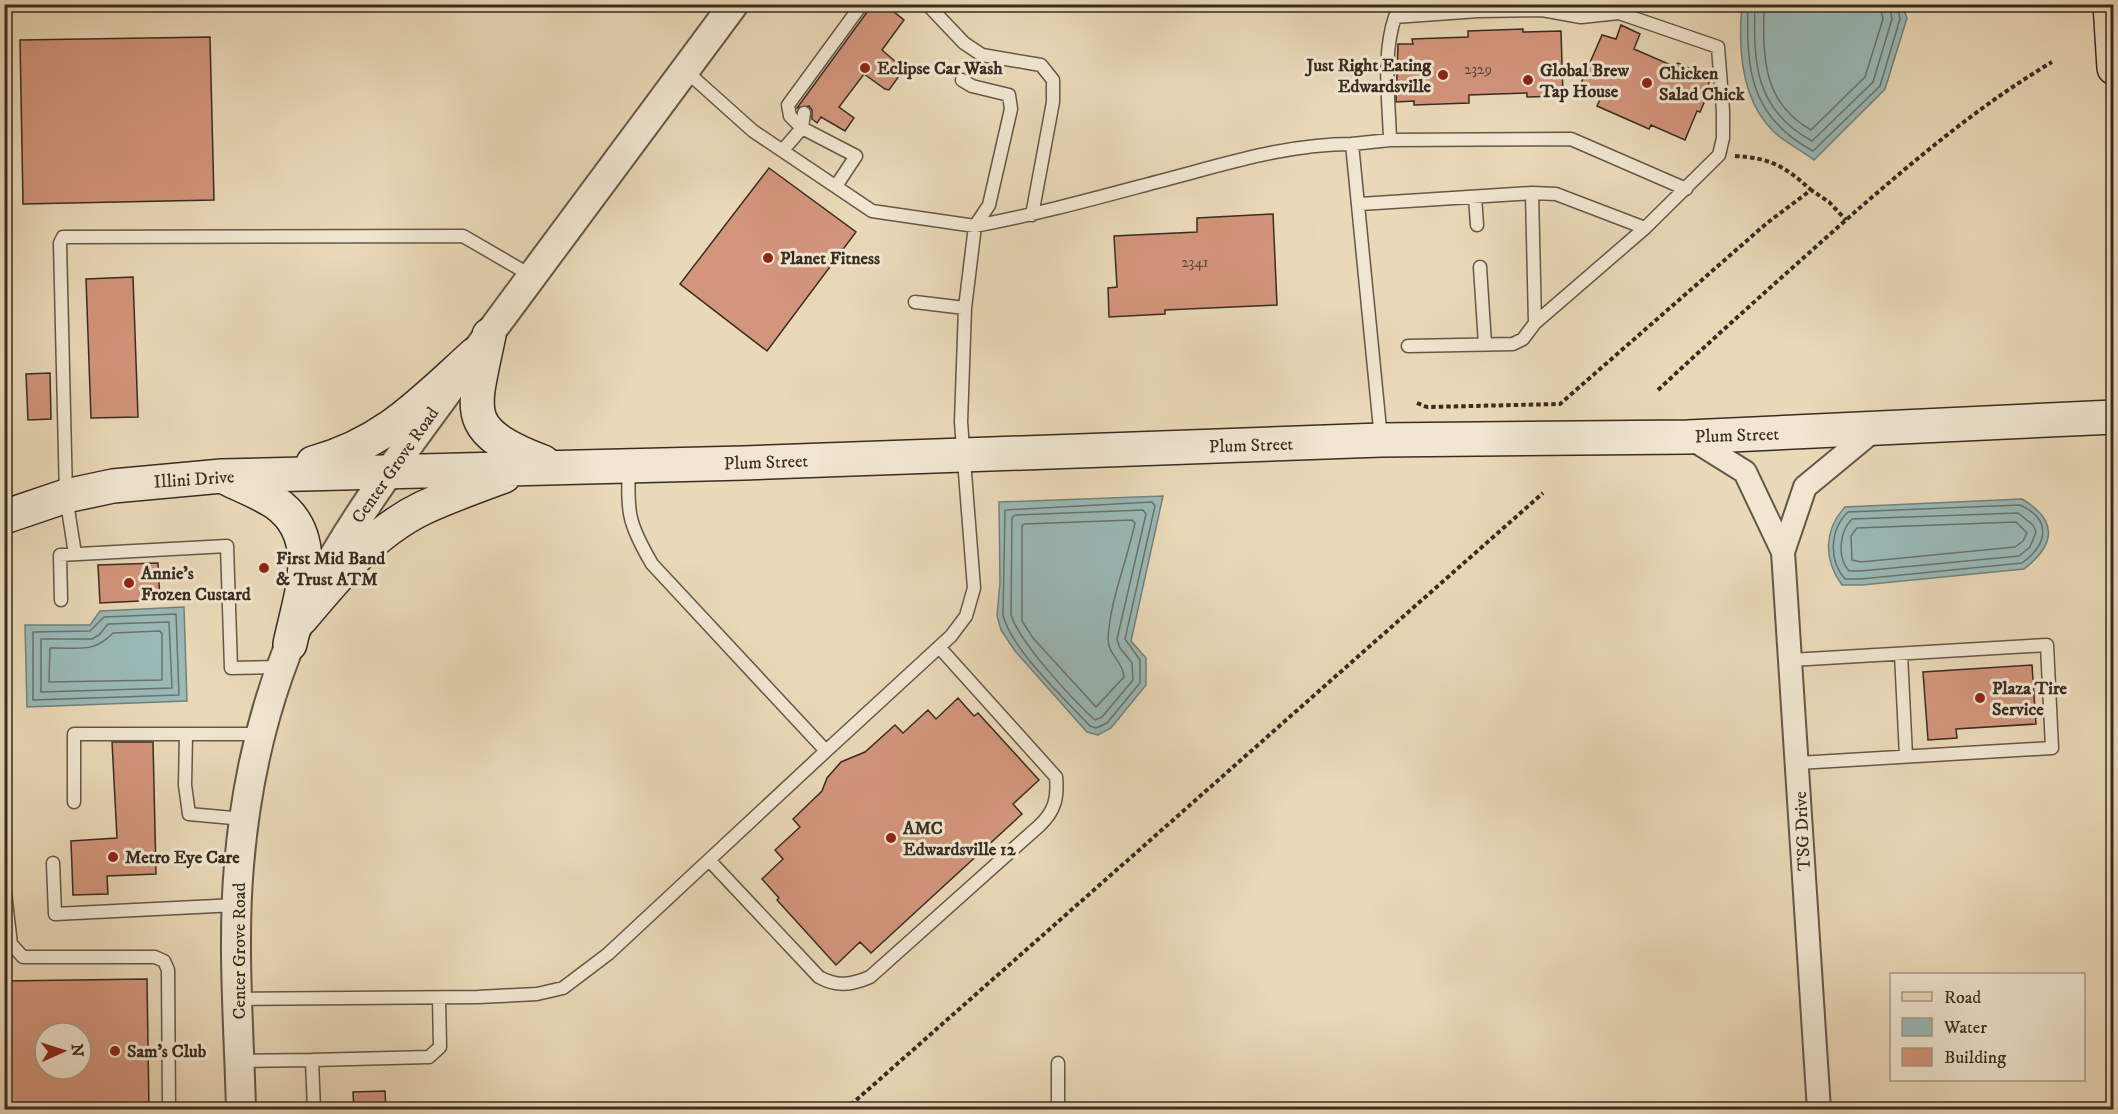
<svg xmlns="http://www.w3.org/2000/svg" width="2118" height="1114" viewBox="0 0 2118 1114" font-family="'IM FELL DW Pica',serif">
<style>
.water{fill:#9ab9b7;stroke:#73817b;stroke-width:1.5}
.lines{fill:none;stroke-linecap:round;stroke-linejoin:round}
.shore{stroke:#6a726c;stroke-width:1.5}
.building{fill:#d3957c;stroke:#392c21;stroke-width:1.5;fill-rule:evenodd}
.service-casing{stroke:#655747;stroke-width:15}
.minor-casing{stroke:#655747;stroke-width:26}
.tertiary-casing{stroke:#655747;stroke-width:32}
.secondary-casing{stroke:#392c21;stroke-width:36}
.primary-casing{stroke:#392c21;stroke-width:36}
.path{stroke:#392c21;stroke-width:4;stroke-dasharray:4.5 3;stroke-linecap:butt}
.service{stroke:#f1e6d1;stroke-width:12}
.minor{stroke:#f1e6d1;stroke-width:22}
.tertiary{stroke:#f1e6d1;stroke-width:28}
.secondary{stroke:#f1e6d1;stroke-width:33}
.primary{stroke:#ead9b8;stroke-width:33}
.poi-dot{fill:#8f2418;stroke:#f1e6d1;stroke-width:2}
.labels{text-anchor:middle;stroke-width:6;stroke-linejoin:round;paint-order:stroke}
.number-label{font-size:15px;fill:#604638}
.poi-label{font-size:18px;font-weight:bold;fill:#392c21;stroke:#f1e6d1;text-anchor:start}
.street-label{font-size:18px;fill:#392c21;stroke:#f1e6d1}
</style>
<rect width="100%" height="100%" fill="#ead9b8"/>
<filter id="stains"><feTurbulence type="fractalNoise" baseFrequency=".00333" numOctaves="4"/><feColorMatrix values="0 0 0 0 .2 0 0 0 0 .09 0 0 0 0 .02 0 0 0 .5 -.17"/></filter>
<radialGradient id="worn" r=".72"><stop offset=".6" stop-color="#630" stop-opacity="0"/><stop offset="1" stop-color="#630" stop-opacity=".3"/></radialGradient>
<!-- water -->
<path class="water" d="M1742,5H1902L1907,18L1885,89L1814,160C1801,150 1784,142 1773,131C1741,99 1738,47 1742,5Z
M1163,496L1131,641L1146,658V685L1111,728L1098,735L1087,732L1015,651L1001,630L997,616L1000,582L999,502Z
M2022,499C2059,521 2055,545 2024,569L1862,585H1842C1823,559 1824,530 1845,507Z
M184,607L187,701L27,707L25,625H90L100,611Z"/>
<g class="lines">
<!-- shore -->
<path class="shore" d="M1748,4C1746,70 1750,117 1813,151L1880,86L1900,19L1897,4
M1755,4C1753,63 1755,110 1812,141L1873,82L1892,19L1889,4
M1764,4C1763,54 1761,102 1811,130L1865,77L1883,19L1880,4
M1152,502L1155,506L1125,639L1140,660V683L1107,723L1096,728L1090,726C1065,699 1011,649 1003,615L1005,510Z
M2020,505C2053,520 2047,545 2022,563L1861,579H1845C1828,560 1830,529 1848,512Z
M1143,510L1146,514L1117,639L1120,648L1132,663L1133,680L1102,717L1095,720C1074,701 1017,640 1011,614L1012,518L1015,515Z
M2018,513L2033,525L2036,532L2030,547L2019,556L1861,571H1849C1837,558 1839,532 1852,519Z
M1132,520L1135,523C1127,561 1110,600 1108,639C1108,655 1123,661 1124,677L1096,707L1033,638L1022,621V526L1024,524Z
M2016,522L2027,533L2023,541L2015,547L1861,562L1852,560L1851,536L1857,528Z
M176,614L179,695L33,700V632L90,631L104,617Z
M169,622L172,688L41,692V639H92L99,635L108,624Z
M160,631L162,634V680L49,682L50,648C78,647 93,654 113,633Z"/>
</g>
<!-- building -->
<path class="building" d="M873,4H884L904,20L882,50L904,69L889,90L885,89L864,74L839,107L854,118L845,131L821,117L817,123L812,119V110L809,106L797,108Z
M1621,25L1640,34L1634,49L1673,66L1678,63L1711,78L1707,88L1710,89L1700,112L1697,111L1685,140L1651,125L1649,129L1597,106L1602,95H1589L1578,90L1602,35L1616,39Z
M1523,29V32L1561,31L1563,96L1527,97V93L1469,95V103L1414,105V101L1396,102L1398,44H1413L1412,39L1468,37V31Z
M210,37L214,200L23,204L20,40Z
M769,168L856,232L767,351L680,284Z
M1273,214L1277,305L1165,310V314L1109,317L1108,288L1117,287L1114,236L1197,232V218Z
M133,277L138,417L91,418L86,279Z
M50,373L51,419L28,420L26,374Z
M158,563L160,600L100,603L98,565Z
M2032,665L2036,724L1956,729L1957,738L1928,740L1923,672Z
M958,698L974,716L978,713L1039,780L1013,804L1022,814L871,953L860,942L836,965L777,900L779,898L762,879L783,859L775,850L800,827L793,819L822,791L827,778L841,762L865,752L895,725L903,733L928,710L936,719Z
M112,742H153L156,874L107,876L108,894L73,895L71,841L117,838Z
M147,979L149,1110H4V981ZM45,1033H81V1069H45Z
M385,1091L386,1110H354L353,1092Z"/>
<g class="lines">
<!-- service casing -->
<g class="service-casing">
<path id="service" d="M927,4L964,43L982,55L1041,65L1053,80V102L1032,215
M686,71L753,131L872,211L975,226L989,205L1011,109L1009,95L972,86L962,80
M804,113L802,128L856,156L836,186
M1390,140C1389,100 1382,55 1395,17L1478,11L1542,10L1581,17L1619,13L1718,47L1723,111V138L1719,155L1645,228L1535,323L1532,193
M1352,144L1390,140L1571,139L1686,189
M783,150L802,128L790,116L788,105L862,4
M1475,197L1477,225
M1360,204L1532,193L1556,194L1645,228
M1480,267L1485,344
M915,302L965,308
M1408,346L1513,344L1523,339L1535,323
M629,466C627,513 628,523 652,564L826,751L951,636L966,616L974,588L961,422L965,308L975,226C1045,213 1114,193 1183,175C1239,160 1293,144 1352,144L1381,439
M75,554L66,496L60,243L63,237L463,236L532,276
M61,600L60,555L227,546L231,668L281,667
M1901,654L1906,756
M1791,660L2047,645L2052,748L1798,763
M186,734L185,785L189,814L244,819
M74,802V734H260
M709,860L819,977C837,987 851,985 870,977L1039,826C1055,811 1058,798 1056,777L939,647
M53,863L55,914L236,905
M4,885L11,944L23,957H155L164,961L168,970L169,1110
M239,999L478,997L537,994L563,988L608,954L826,751
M312,1060L429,1057L440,1047L439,998
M240,1061L312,1060L314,1110
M1058,1063V1110"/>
</g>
<!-- minor casing -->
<g class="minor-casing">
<path id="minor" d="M1689,437L1745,472L1783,552
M1819,1110L1783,552L1805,487L1874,430"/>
</g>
<!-- tertiary casing -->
<g class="tertiary-casing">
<path id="tertiary" d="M475,353L734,4
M241,1110C239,1029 232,945 239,865C247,770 270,677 314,592C352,519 402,454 450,388"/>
</g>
<!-- secondary casing -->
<g class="secondary-casing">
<path id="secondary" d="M489,335C473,413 460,430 543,462
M313,463C385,443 421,403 475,354
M226,478C242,486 261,493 276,503C324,537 300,596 290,644
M4,517L66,496L113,486L222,476L744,463L1381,440L1688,437L2114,417
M301,619C336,577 373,532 423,508C449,496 477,486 504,476"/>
</g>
<!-- primary casing -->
<g class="primary-casing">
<path id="primary" d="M2110,4L2114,68"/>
</g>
<!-- path -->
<path class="path" d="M1735,156C1770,158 1785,166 1811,190
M1658,390C1720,332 1783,276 1847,219C1911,163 1978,106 2052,62
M1417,403L1427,407L1560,404L1767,223L1811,190L1829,202L1846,220
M845,1110L1543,493"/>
<!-- service -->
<use href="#service" class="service"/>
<!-- minor -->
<use href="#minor" class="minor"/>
<!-- tertiary -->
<use href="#tertiary" class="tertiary"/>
<!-- secondary -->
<use href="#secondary" class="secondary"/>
<!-- primary -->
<use href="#primary" class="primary"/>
</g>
<!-- markers -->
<g class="poi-dot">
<circle cx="865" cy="68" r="6"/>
<circle cx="1443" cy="75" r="6"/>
<circle cx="1528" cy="80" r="6"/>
<circle cx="1647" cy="83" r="6"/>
<circle cx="768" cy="258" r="6"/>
<circle cx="264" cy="568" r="6"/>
<circle cx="129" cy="583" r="6"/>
<circle cx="1980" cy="698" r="6"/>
<circle cx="891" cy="838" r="6"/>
<circle cx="113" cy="857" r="6"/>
<circle cx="115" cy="1051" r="6"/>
</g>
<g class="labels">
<!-- number labels -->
<g class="number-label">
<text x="1478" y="74">2329</text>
<text x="1195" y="267">2341</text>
</g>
<!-- poi labels -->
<g class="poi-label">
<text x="1431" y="71" text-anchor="end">Just Right Eating<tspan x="1431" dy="21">Edwardsville</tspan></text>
<text x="877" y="74">Eclipse Car Wash</text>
<text x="1540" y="76">Global Brew<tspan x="1540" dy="21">Tap House</tspan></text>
<text x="1659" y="79">Chicken<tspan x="1659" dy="21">Salad Chick</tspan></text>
<text x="780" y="264">Planet Fitness</text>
<text x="276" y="564">First Mid Band<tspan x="276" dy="21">&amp; Trust ATM</tspan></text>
<text x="141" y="579">Annie's<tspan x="141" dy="21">Frozen Custard</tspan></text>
<text x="1992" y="694">Plaza Tire<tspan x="1992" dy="21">Service</tspan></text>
<text x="903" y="834">AMC<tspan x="903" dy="21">Edwardsville 12</tspan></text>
<text x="125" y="863">Metro Eye Care</text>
<text x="127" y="1057">Sam's Club</text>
</g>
<!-- street labels -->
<g class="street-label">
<text transform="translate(1737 435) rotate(-2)" y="6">Plum Street</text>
<text transform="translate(1251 445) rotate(-2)" y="6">Plum Street</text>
<text transform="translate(766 462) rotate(-2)" y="6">Plum Street</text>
<text transform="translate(395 465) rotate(-55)" y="6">Center Grove Road</text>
<text transform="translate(194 479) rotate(-4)" y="6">Illini Drive</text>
<text transform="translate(1802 831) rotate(-93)" y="6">TSG Drive</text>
<text transform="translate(239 951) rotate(-90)" y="6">Center Grove Road</text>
</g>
</g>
<!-- margin -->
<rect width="2118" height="1114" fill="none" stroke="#ead9b8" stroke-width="24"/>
<rect x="6" y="6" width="2106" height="1102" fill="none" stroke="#392c21" stroke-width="3"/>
<rect x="12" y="12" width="2094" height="1090" fill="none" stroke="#392c21" stroke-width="1.5"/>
<!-- legend -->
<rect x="1890" y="973" width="195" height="108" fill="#f1e6d1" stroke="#a79c8b" stroke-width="1.5"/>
<rect x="1902" y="992" width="30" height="9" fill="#ead9b8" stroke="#a79c8b" stroke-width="1.5"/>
<text x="1944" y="1003" font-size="18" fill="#392c21">Road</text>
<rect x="1902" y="1018" width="30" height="18" fill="#9ab9b7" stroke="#a79c8b" stroke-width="1.5"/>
<text x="1944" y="1033" font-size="18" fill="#392c21">Water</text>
<rect x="1902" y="1048" width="30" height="18" fill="#d3957c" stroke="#a79c8b" stroke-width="1.5"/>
<text x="1944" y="1063" font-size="18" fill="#392c21">Building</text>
<!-- north arrow -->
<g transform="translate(63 1051) rotate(87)"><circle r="28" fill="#f1e6d1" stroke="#a79c8b" stroke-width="1.5"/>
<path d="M0-4.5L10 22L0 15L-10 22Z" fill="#8f2418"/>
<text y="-9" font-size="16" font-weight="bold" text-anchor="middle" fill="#392c21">N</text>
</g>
<rect width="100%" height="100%" filter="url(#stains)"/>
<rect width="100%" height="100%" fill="url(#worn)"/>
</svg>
